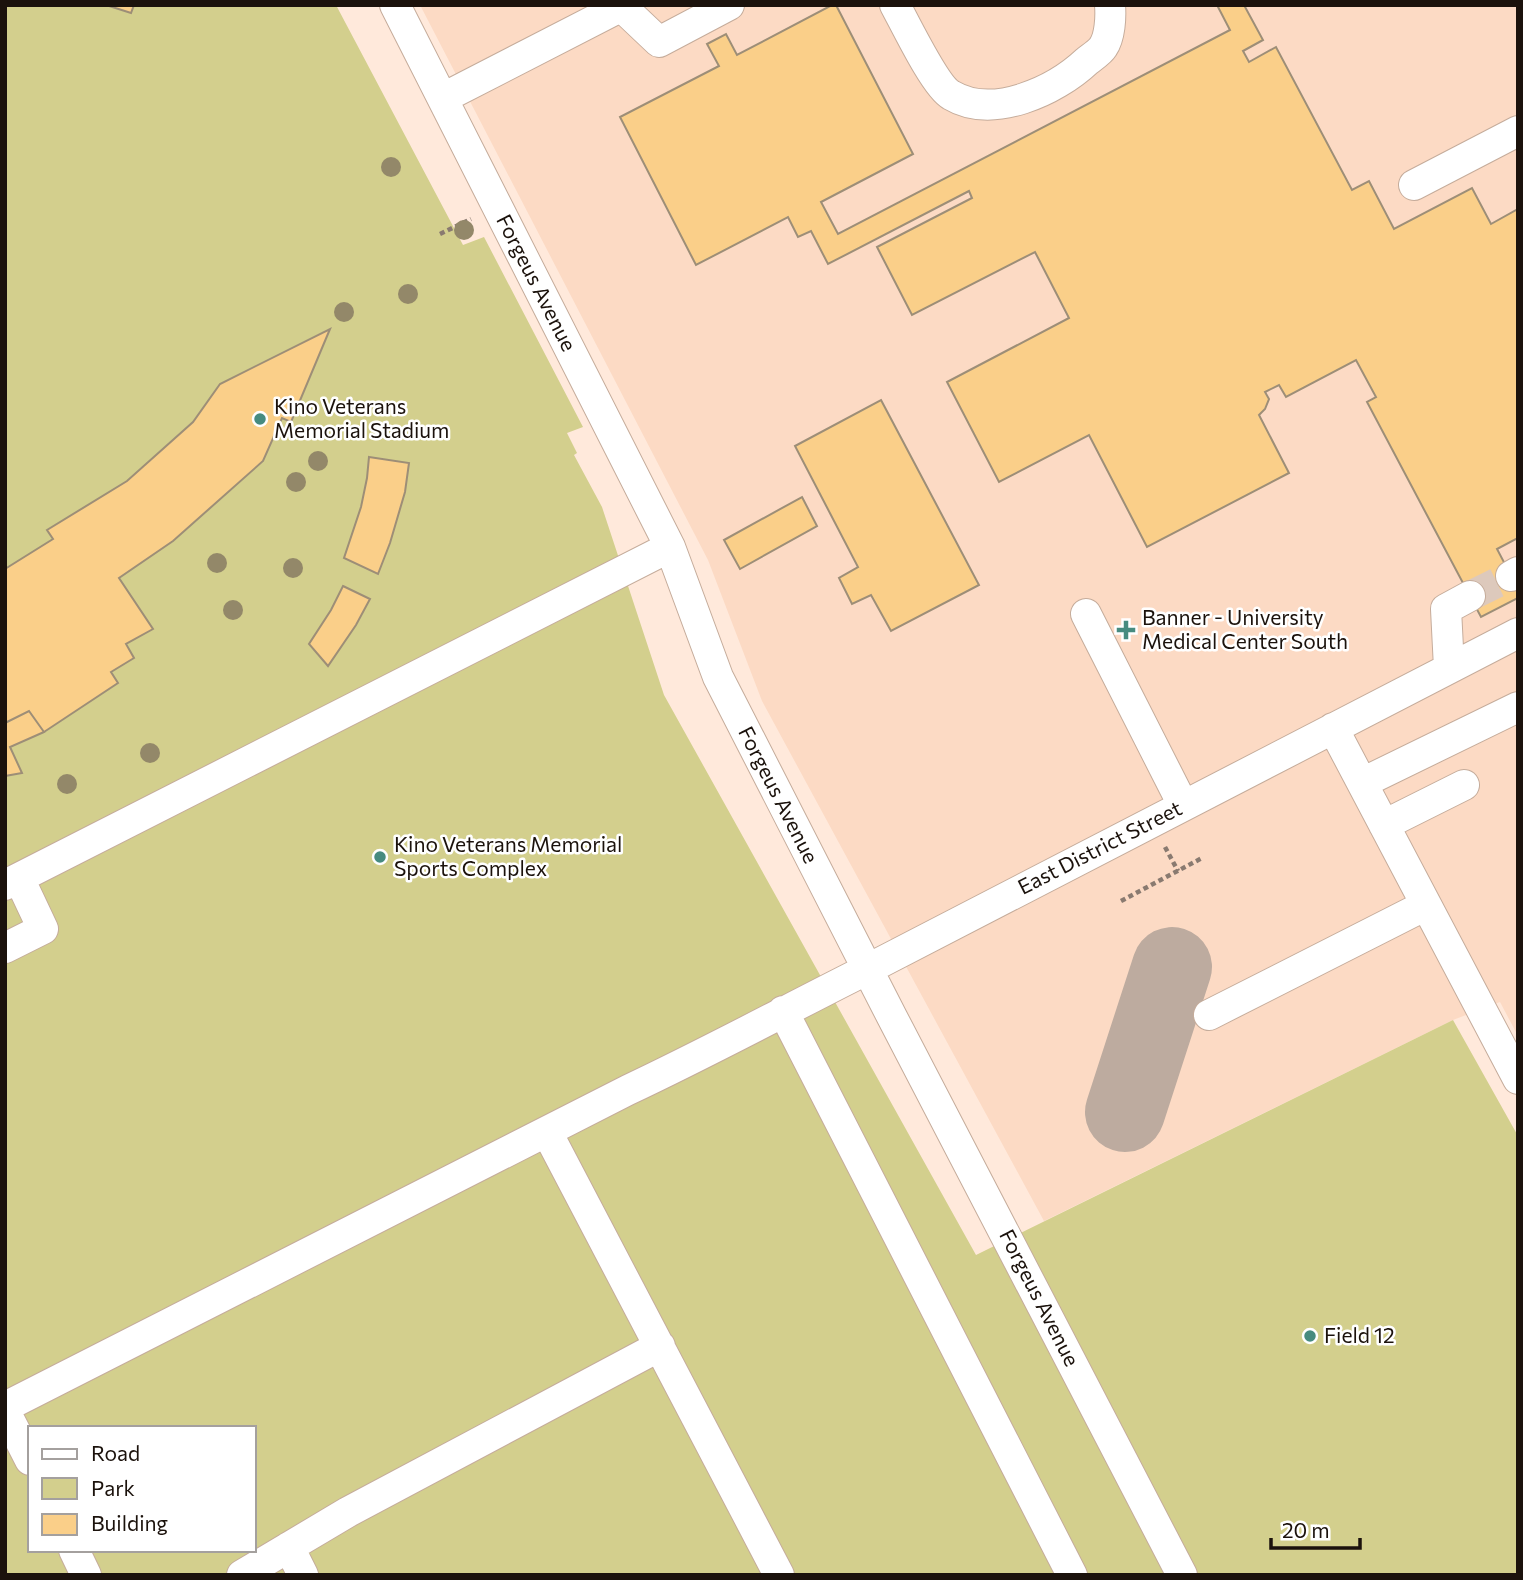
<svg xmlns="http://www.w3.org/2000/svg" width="1523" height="1580" viewBox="0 0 1523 1580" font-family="Commissioner,sans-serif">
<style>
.built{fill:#fcdac4}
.green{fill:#d3cf8d;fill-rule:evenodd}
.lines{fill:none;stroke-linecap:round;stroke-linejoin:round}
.taxiway{stroke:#bdab9f;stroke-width:80}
.building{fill:#facf89;stroke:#9d8e77;stroke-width:2}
.minor-tunnel{stroke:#ddc9bc;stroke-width:30;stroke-dasharray:30 15;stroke-linecap:butt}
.minor-casing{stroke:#c5ac9b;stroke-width:32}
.path{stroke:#897a70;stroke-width:4.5;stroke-dasharray:5 3.5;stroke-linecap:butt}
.minor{stroke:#fff;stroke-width:30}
.tree{fill:#938869}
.poi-dot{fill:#478b7f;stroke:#fff;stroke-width:2.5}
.labels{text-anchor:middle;stroke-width:5;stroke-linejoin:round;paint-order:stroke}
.street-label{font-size:21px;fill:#1b120c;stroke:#fff}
.poi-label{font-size:21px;fill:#1b120c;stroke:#fff;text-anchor:start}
</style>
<rect width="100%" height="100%" fill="#ffe9db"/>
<!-- built -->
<path class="built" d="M420,5H1518V1036L1500,1002L1453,1020L1044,1221L762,701L708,560Z"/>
<!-- green -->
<path class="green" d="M5,5H336L463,245L484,237L583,427L567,433L577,453L574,455L602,507L664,695L976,1255L1453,1020L1518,1136V1575H5ZM30,1428H254V1550H30Z"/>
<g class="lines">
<!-- taxiway -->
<path class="taxiway" d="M1125,1112L1172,967"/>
</g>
<!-- building -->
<path class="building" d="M106,5H134L131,13Z
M832,5H836L913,154L821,202L838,234L1230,30L1217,5H1244L1263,40L1243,51L1249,62L1276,47L1352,190L1369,181L1394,229L1472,188L1491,224L1518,209V538L1497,549L1518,589V598L1481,617L1367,402L1376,397L1356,360L1286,397L1279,385L1265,392L1269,399L1265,409L1259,415L1289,473L1147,547L1089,435L999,482L947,382L1069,318L1035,252L912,315L877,247L972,198L969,191L828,264L811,231L798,237L788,217L696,265L620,117L719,66L707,44L726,34L737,55Z
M330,329L291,422L282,418L263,461L173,541L119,578L153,629L126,644L134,658L111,672L118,683L44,732L29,711L5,723V569L53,539L47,530L127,481L193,422L220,384Z
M881,400L979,585L891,631L871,595L852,604L839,578L858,567L795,446Z
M369,457L409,463L405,492L390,543L378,574L344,558L361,507L367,478Z
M802,497L817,526L740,569L724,540Z
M343,586L370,599L356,625L328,666L309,644L331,610Z
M29,711L44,732L10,747L22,773L5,776V723Z"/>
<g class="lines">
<!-- minor-tunnel -->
<path class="minor-tunnel" d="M1470,596L1511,576"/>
<!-- minor casing -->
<g class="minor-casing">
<path id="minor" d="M395,5L670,547L718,677L892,1017L1182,1575
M895,5C906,25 935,86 951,95C993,120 1055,91 1087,61C1092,57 1100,52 1103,47C1110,37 1111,17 1110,5
M621,6L659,42L729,5
M443,98L624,5
M1414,185L1518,131
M1511,576L1518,572
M1086,614L1183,805
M1449,668L1446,609L1470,596
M1333,728L1518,1079
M1362,783L1518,707
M1384,825L1464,785
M5,885L670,547
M5,948L43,929L19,878
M783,1011L1072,1575
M1209,1015L1426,905
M547,1132L779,1575
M5,1407L628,1090C709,1052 788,1009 868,969L1518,633
M5,1411L30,1460
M289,1547L303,1575
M74,1550L86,1575
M242,1575L348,1512L660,1346"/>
</g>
<!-- path -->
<path class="path" d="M440,234L471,219
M1165,847L1178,871
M1121,901L1202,858"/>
<!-- minor -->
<use href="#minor" class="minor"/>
</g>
<!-- trees -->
<g class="tree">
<circle cx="391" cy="167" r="10"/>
<circle cx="464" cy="230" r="10"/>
<circle cx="408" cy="294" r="10"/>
<circle cx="344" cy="312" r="10"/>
<circle cx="318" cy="461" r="10"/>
<circle cx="296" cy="482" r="10"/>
<circle cx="217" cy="563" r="10"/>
<circle cx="293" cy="568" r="10"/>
<circle cx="233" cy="610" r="10"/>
<circle cx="150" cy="753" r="10"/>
<circle cx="67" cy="784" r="10"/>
</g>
<!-- markers -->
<g class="poi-dot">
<circle cx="260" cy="419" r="7"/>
<path d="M1122.5 619.5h7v7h7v7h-7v7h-7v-7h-7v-7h7z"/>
<circle cx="380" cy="857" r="7"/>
<circle cx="1310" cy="1336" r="7"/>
</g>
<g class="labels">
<!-- street labels -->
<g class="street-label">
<text transform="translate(536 283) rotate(63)" y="7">Forgeus Avenue</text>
<text transform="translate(778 795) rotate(63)" y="7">Forgeus Avenue</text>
<text transform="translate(1100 848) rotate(-27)" y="7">East District Street</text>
<text transform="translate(1039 1298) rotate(63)" y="7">Forgeus Avenue</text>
</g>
<!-- poi labels -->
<g class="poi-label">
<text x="274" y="414">Kino Veterans<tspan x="274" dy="24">Memorial Stadium</tspan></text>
<text x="1142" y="625">Banner - University<tspan x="1142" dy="24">Medical Center South</tspan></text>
<text x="394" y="852">Kino Veterans Memorial<tspan x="394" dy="24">Sports Complex</tspan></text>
<text x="1324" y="1343">Field 12</text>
</g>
</g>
<!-- border -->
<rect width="1523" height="1580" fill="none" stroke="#1b120c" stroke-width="14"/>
<!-- legend -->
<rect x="28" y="1426" width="228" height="126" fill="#ffffff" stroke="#a4a09e" stroke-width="2"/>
<rect x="42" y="1449" width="35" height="10" fill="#ffffff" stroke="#a4a09e" stroke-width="2"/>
<text x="91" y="1461" font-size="21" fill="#1b120c">Road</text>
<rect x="42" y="1478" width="35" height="21" fill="#d3cf8d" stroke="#a4a09e" stroke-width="2"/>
<text x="91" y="1496" font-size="21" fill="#1b120c">Park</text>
<rect x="42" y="1514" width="35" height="21" fill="#facf89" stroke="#a4a09e" stroke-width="2"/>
<text x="91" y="1531" font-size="21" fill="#1b120c">Building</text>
<!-- scale -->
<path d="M1271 1538v10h89v-10" fill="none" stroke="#1b120c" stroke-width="3.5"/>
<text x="1282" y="1538" font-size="21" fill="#1b120c" stroke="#ffffff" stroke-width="5" paint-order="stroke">20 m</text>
</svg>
